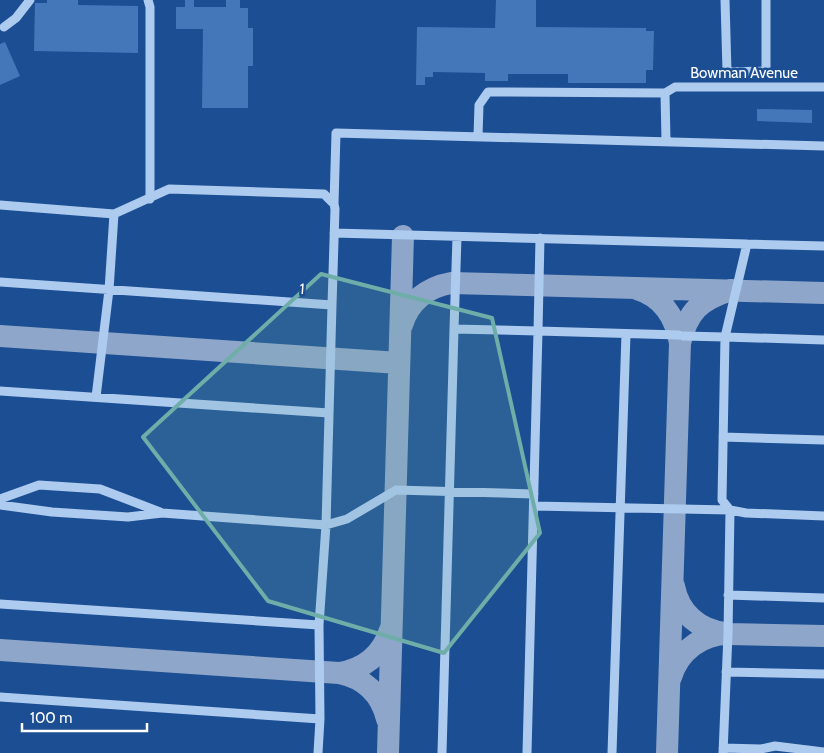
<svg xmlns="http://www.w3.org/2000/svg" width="824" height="753" viewBox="0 0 824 753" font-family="Cabin,sans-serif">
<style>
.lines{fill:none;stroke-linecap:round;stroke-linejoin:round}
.taxiway{stroke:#8ea6c9;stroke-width:22}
.building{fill:#4477ba}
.minor{stroke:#adcaef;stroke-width:9}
.marked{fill:#6fada8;fill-opacity:0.2;stroke:#6fada8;stroke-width:4;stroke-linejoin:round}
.labels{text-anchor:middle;stroke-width:5;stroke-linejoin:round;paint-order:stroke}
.street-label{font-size:15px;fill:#fff;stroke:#1c4e93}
</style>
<rect width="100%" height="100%" fill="#1c4e93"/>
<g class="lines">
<!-- taxiway -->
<path class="taxiway" d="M637,289C663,297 675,317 680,343
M402,325C409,301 428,287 451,283L824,293
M0,336L399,363
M674,586C679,613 699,630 725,633
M0,650L339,673C364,678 381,694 387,719
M339,673C364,669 382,655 390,630
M671,677C679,651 702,634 728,634L824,636
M388,753L403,236
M667,753L680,343C688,311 700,300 731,290"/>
</g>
<!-- building -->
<path class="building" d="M47,0H78V5L138,6V53L34,51L35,3H47Z
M185,0H194V7H226V0H240V8H248V28H253V66H248V108H202L203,29H176V7H185Z
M496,0H536V27L646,28V31H654L653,70H646V83H568V74H508V81H485V73L433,72V77H425V85H416L417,27L495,28Z
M5,42L20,76L0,85V44Z
M757,109L812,110V123L757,121Z"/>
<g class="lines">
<!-- minor -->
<path class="minor" d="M148,0L150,7V199
M725,0L727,72L766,71V0
M4,27L16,18L30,0
M665,93L675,87H824
M478,136L479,105L488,92L665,93L666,141
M334,204L336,133L824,146
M0,205L114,214L109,290L96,397
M334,233L747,244L725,337L683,336
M747,244L824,246
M0,282L332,305L335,209L334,204L324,194L169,189L114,214
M454,329L457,237
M0,391L329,413
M723,437L824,440
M0,499L39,485L100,489L160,512
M0,505L52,512L128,517L162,513L326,525L347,519L396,490L534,494
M534,506L730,510
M730,510L722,500L725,337L824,340
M728,595L824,598
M0,604L319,625L326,525L332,305
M726,672L824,674
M0,697L320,719
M723,748L761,749L775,746L824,752
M318,753L320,719L319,625
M442,753L454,329L538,331L540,238
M527,753L538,331L679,335
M612,753L626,334
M723,753L728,634L730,510L746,513L824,516"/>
</g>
<!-- marked area -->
<path class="marked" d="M321,274L492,318L540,533L444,653L268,601L143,437Z"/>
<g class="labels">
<!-- street labels -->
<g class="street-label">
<text x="744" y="78">Bowman Avenue</text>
<text transform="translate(302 289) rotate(4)" y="5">1</text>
</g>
</g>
<!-- scale -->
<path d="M22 723v8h125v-8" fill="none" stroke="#ffffff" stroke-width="2.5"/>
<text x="30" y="723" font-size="15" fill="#ffffff" stroke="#1c4e93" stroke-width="4" paint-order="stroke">100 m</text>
</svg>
